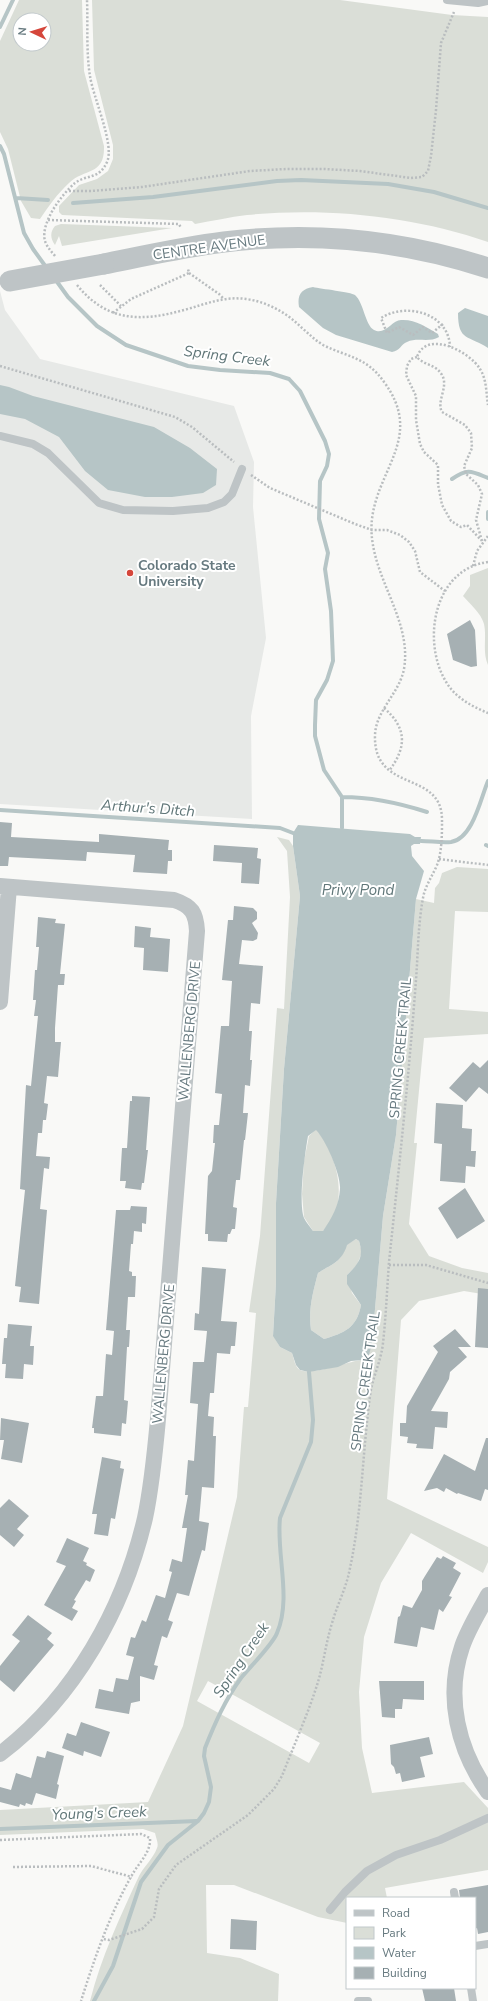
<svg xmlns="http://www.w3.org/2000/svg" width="488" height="2001" viewBox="0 0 488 2001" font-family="'Nunito Sans',sans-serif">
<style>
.built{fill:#e7e9e7}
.green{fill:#daded7;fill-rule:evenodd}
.water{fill:#b6c5c6;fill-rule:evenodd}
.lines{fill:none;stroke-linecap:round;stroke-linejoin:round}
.stream{stroke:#b6c5c6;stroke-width:4}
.building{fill:#a6b0b3}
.path{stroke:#b9bdbf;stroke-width:2.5;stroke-dasharray:2 2;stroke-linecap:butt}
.service{stroke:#bec4c6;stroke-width:8}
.minor{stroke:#bec4c6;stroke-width:16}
.tertiary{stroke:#bec4c6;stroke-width:21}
.tertiary-bridge{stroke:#bec4c6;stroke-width:21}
.poi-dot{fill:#d5463b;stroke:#fff;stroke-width:1.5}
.labels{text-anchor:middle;stroke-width:4;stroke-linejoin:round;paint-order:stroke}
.street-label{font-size:14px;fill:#66797f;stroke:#fff}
.poi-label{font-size:14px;font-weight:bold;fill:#66797f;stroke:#fff;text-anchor:start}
.water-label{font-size:15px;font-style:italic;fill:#617779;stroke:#fff}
</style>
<rect width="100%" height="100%" fill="#f9f9f7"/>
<!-- built -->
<path class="built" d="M0,291L5,310L40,359L234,406L254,462L253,507L266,638L251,716L252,819L0,804Z"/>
<!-- green -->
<path class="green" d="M19,0H82L84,71L104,146C105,176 85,168 69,183C58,193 48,207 40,219L31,218L21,201L8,149L0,132V41ZM20,20H44V44H20Z
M92,0H340L452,15L488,17V242C414,216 325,207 247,215C230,217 212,221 195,224L192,221L62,215L59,212V206L79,185L97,179L108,171L113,159V145L94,70Z
M61,224L172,228L62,246L59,236L55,245C50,238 50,232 55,226Z
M488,568V665C482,651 487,638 484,624C481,613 470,604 463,596L470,586V575Z
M277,837L289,840L293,846L300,896L284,1069L276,1203V1283L273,1335L280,1347L292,1353C294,1359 295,1367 300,1370C311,1376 349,1361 362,1360L372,1344L383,1216L396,1135L416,899L434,903L435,888L439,883L442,873L457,867L488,869V912L455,911L449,1009L488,1012V1034L424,1038L414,1143H417L409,1224L429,1256L462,1268L488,1273V1295L464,1291L419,1301L401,1320L387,1499L488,1547V1562L483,1573L411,1533L381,1583L364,1637L359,1692L362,1748L372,1793L464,1782L488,1808V1870L385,1888L387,1898H347V1923L318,1917L234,1885H206L207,1953L240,1958L279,1974L278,2001H90C101,1957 120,1917 139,1876C144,1866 153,1859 157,1848C159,1844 156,1838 155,1833L143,1829L0,1835V1810L148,1802L183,1726L237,1497L244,1407H248L256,1313L249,1312L260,1236L277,1008L284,1009L290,897L287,851ZM208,1681L320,1743L309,1763L197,1701Z
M316,1129C334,1150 345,1187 335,1213C332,1219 327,1226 323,1231H313L304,1217L302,1194L304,1161L309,1136Z
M356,1239L359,1241L362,1252L357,1265L347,1275L352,1293L361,1305C357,1328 344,1333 324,1339L311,1330C308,1310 313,1292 318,1273C332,1264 342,1262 346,1245Z"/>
<!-- water -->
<path class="water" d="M313,287C321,289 351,292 355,295C364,303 365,325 374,330C385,336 392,320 401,320C415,319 426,327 438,334L439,337C429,343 417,337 407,342C401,344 400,351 392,352L336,335L323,328L299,307C297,295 301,289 313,287Z
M465,308L488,316V348C469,335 458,342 458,313Z
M0,385L9,387L33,396L154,427L190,448L217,469L216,485L203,493L172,497H145L108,490L85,471L59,437L25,419L0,414Z
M298,825L410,834L415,837H421L420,844H414L411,846L412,856L424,871L416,899L396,1135L383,1216L372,1344L368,1358L362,1360L351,1361L338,1367L309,1372L300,1370L296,1365L292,1353L280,1347L273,1336L276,1283V1203L284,1069L300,896L293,846V833ZM316,1130C326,1140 341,1175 340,1189C339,1205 332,1218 323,1231H313C310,1227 306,1222 304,1218C298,1202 305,1153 308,1136ZM356,1239L359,1241C364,1257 359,1263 347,1275V1284L361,1305C357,1328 344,1333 324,1339L311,1330C308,1310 313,1292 318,1273C332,1264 342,1262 347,1245Z"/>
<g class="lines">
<!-- stream -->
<path class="stream" d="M0,27L13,0
M0,146L4,154L24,233L33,249L46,267
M16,198L48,200
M73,203L153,197L277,181L301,180L388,184L434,192L488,208
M55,279L68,297L97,326L126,345L188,366L220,370L270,373L289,379L300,391L325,441L329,454L327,466L320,481L319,519L328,553L325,569L331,611L333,661L327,680L316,700L315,725V736L324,770L342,797V828
M452,479C468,468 471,471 488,478
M488,519V512
M342,797C371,797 399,803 427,812
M0,810L280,828L293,833
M421,841C430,841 442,843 451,842C473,839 481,797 488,781
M486,845L488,846
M0,1829L197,1821
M94,2001L113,1966L141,1882L168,1845L198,1821L204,1813L209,1802L211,1787L204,1756L205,1748C215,1723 225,1700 241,1678C250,1667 273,1644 277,1633C292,1598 276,1554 280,1518L311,1442L313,1420L309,1372"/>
</g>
<!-- building -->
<path class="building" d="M470,620L475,630L477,666L471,667L453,660L447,634Z
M0,822L12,823L11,837L99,842V834L169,840L168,850H172V861H168L167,874L133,872L135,855L87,852L86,861L9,857L8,866H0Z
M214,845L258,848L257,858L261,859L259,884L241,883L242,863L213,861Z
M234,906L253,908L257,912V919L252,923L258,933L257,939L253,941L242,940L239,964L263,966L260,1004L251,1003L249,1031H252L250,1060H252L250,1086L245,1085L243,1113H248L245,1140H244L240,1180H236L233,1207L237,1208L235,1229H232L230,1234H228L227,1242L208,1241V1234H205L208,1176L212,1171L215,1143H213L214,1125H219L222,1094L215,1093L221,1026H229L232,981L222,980L228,920H233Z
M38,917L56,919L55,923L65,924L60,974H65L64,985H58L55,1028V1042H61L58,1077L47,1076L44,1103L48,1104L46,1120H43L42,1133H38L36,1156L50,1157L49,1169L44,1168L40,1209L47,1210L39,1304L19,1302L21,1287L15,1286L25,1190L20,1189L26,1085L31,1086L38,1016H34L36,1000H33L35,970H37L39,947H36Z
M135,926L151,928L150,937L170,939L168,972L143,970L144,948L134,947Z
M488,1060V1094L479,1087L466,1102L449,1088L473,1062L480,1068Z
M132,1096L150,1097L146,1150H148L144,1183H142L141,1190L125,1188L126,1181H120L122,1148H127L130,1101H132Z
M436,1103L463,1105L462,1128L472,1129L471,1151H476L475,1167L466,1166L465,1183L440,1181L442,1144L434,1143Z
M465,1188L485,1221L457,1239L438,1208Z
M131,1206L147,1207L146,1224L142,1223V1232L134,1231L133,1244H131L129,1271L132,1272V1276H136L135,1297H128L126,1330H130L129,1347H127L124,1400L128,1401L126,1424L122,1423L121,1436L94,1433V1428H92L96,1396H103L106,1354L112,1355L114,1331L106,1330L116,1210H130Z
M202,1267L226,1269L221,1321L237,1322L235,1346H231L230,1354L217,1353L214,1393H210L208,1416L214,1417L213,1436H216L214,1488L202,1487L199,1521L209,1523L205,1551L202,1550L189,1596L177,1593L168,1620L173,1622L167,1638L162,1636L154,1665L158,1666L154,1680L140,1676V1701L131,1703L129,1714L95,1708L99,1689L113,1692L116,1678L128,1680L134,1657L126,1655L131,1637L135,1638L142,1620L146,1622L156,1595L165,1598L172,1572L169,1571L172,1559L182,1562L187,1528H182L188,1495H185L186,1483L188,1460L194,1461L198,1404L190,1403L193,1362H204L207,1331L194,1330L195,1313L199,1314Z
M478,1288L488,1289V1348L475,1347Z
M8,1324L32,1326L30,1346H34L33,1365L24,1364L23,1379L5,1378L6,1364H2L4,1338H7Z
M455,1329L471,1347H458L467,1357L450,1372L449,1379L431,1411L448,1412L447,1428L435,1427L433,1449L416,1448L417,1444L407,1443L408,1437L400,1436V1423H406L407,1406L438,1352L433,1346Z
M1,1418L29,1423L22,1463L1,1459L4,1440H0Z
M486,1438H488V1490L485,1489L481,1501L458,1493L457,1494L446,1488L444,1492L437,1488L424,1491L444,1454L475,1471Z
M102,1457L121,1461L120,1468L124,1469L115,1519L111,1518L108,1536L94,1534L97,1514H92Z
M9,1499L29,1516L17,1529L24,1535L14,1547L0,1535V1508Z
M67,1538L89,1548L83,1561L87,1563L86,1565L95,1570L90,1582L86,1580L74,1600L76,1601L72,1608L78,1611L72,1621L44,1605L66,1566L56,1562Z
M443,1556L456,1563L453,1568L461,1573L449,1596L452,1597L443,1612L439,1609L434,1630L421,1627L417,1647L394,1643L398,1617L400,1616L403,1605L412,1608L422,1590V1581L425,1576L437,1557L441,1559Z
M28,1615L52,1633L47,1639L54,1645L14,1692L0,1680V1666L20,1641L12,1635Z
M379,1681H424V1700L403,1699L402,1709H395V1718L382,1717Z
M81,1722L110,1732L101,1757L84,1751L83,1756L62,1748L67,1733L76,1736Z
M429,1737L433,1754L420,1757L425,1777L402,1782L400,1773L396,1774L394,1767L391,1764L390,1745Z
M47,1751L64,1756L57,1784L59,1785L56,1799L36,1793L32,1805L26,1803L25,1806L20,1804L19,1807L0,1802V1787L11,1790L16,1773L31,1778L37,1756L45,1758Z
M488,1885V1932L478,1934L477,1928L475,1929V1898H460L459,1890Z
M231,1919L257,1921L256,1950L230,1949Z
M422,1988H454L456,2001H425Z"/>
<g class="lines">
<!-- path -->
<path class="path" d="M69,191H91L142,187L250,171L286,169H324L360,171L411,178L422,177L428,171L431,156L436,110L441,43L454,12
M48,220L179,224L181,228
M55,256C51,251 47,247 45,241C40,223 62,194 75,183C87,174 99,180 107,162C115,145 93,97 90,76C86,52 88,25 87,0
M189,273L219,294L223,298
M77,285C107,322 141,322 184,310C206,304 224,296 246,299C268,302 287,313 302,328C309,334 315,340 323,345C347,357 367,357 384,382C424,436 378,468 372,519C366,572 413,617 404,669C399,694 376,710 375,735C373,794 442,769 442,820C442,834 442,852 437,865C432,877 425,886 423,898C418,925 418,953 416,980C409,1074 399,1168 389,1262C387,1289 386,1316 383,1343C381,1362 372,1378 370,1396C362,1456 362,1518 348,1577C344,1592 337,1606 333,1620C326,1641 324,1662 318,1682C308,1714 294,1745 282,1776L274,1789L248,1815L176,1865L159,1889L154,1917L142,1929L109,1940L103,1939
M100,285L121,306
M113,313L131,299L189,273L188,269
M443,324L432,333L423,327L413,335L399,327L387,333L381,318C406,302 449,313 450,347
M417,357L411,359L407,366L406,375L416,396V420L420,444L424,452L438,465V484L442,505L451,521L461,527L467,525L482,541
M0,366L175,417L192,427L234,462
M251,475L270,488L355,524L372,530H387L400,535L409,542L415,551L420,572L445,591
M482,541L476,520L482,494L478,485L466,474L464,466L472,448L471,433L465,425L442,412C436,401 449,387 442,375C436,364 423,365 417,357C427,329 470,352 480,369C487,380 486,393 488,405
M488,562C434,569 422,640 445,680C454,697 471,706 488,713
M473,566L477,551L488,536
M384,708C407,728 407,747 389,771
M439,859L488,865
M389,1265H426L488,1283
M0,1840L141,1834L150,1838C151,1850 142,1860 135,1870C111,1910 95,1957 81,2001
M13,1867L91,1866L132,1877"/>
<!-- service -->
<path class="service" d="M447,0L478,3L488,1
M0,436L33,444L48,453L99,503L123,510L173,511L208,508L224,502L232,494L242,469
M454,1892L455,1898
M330,1910L345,1892L367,1871L396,1855L440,1840L488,1818
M475,1946L488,1944
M471,1988L473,2001
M358,2001H368"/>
<!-- minor -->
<path class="minor" d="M0,886L174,900C192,906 196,913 197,931L158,1419C155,1452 152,1485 145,1518C124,1608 75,1697 0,1754
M0,1002L9,887
M488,1595C479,1612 468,1629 462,1647C445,1697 458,1750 488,1792"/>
<!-- tertiary -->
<path class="tertiary" d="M104,264C144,256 184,247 224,242C314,231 402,240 488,268"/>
<!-- tertiary-bridge -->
<path class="tertiary-bridge" d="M10,281L104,264"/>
</g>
<!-- markers -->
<circle class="poi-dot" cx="130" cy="573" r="4"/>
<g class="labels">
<!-- street labels -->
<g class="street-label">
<text transform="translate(209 247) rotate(-8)" y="5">CENTRE AVENUE</text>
<text transform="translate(189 1031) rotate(-85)" y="5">WALLENBERG DRIVE</text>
<text transform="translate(400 1048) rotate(-85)" y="5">SPRING CREEK TRAIL</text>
<text transform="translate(163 1354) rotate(-85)" y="5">WALLENBERG DRIVE</text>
<text transform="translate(365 1381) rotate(-82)" y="5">SPRING CREEK TRAIL</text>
</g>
<!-- poi labels -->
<g class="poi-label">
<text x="138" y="570">Colorado State<tspan x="138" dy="16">University</tspan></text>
</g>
<!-- water labels -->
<g class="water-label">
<text transform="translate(227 356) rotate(7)" y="5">Spring Creek</text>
<text transform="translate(148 808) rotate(4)" y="5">Arthur's Ditch</text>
<text x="358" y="895">Privy Pond</text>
<text transform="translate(241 1660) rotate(-56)" y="5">Spring Creek</text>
<text transform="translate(99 1813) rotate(-2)" y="5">Young's Creek</text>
</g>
</g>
<!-- legend -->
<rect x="346" y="1897" width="130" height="92" fill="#ffffff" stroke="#c2c9cc"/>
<rect x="354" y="1910" width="20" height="6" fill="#bec4c6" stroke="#c2c9cc"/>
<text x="382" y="1917" font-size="12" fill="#66797f">Road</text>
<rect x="354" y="1927" width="20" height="12" fill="#daded7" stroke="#c2c9cc"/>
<text x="382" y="1937" font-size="12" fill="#66797f">Park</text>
<rect x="354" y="1947" width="20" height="12" fill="#b6c5c6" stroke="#c2c9cc"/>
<text x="382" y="1957" font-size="12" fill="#66797f">Water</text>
<rect x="354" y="1967" width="20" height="12" fill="#a6b0b3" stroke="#c2c9cc"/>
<text x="382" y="1977" font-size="12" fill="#66797f">Building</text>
<!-- north arrow -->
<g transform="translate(32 32) rotate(274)"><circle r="19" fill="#ffffff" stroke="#c2c9cc"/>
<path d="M0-3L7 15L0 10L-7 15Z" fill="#d5463b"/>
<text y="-6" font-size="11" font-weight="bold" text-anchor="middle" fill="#66797f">N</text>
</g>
</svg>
